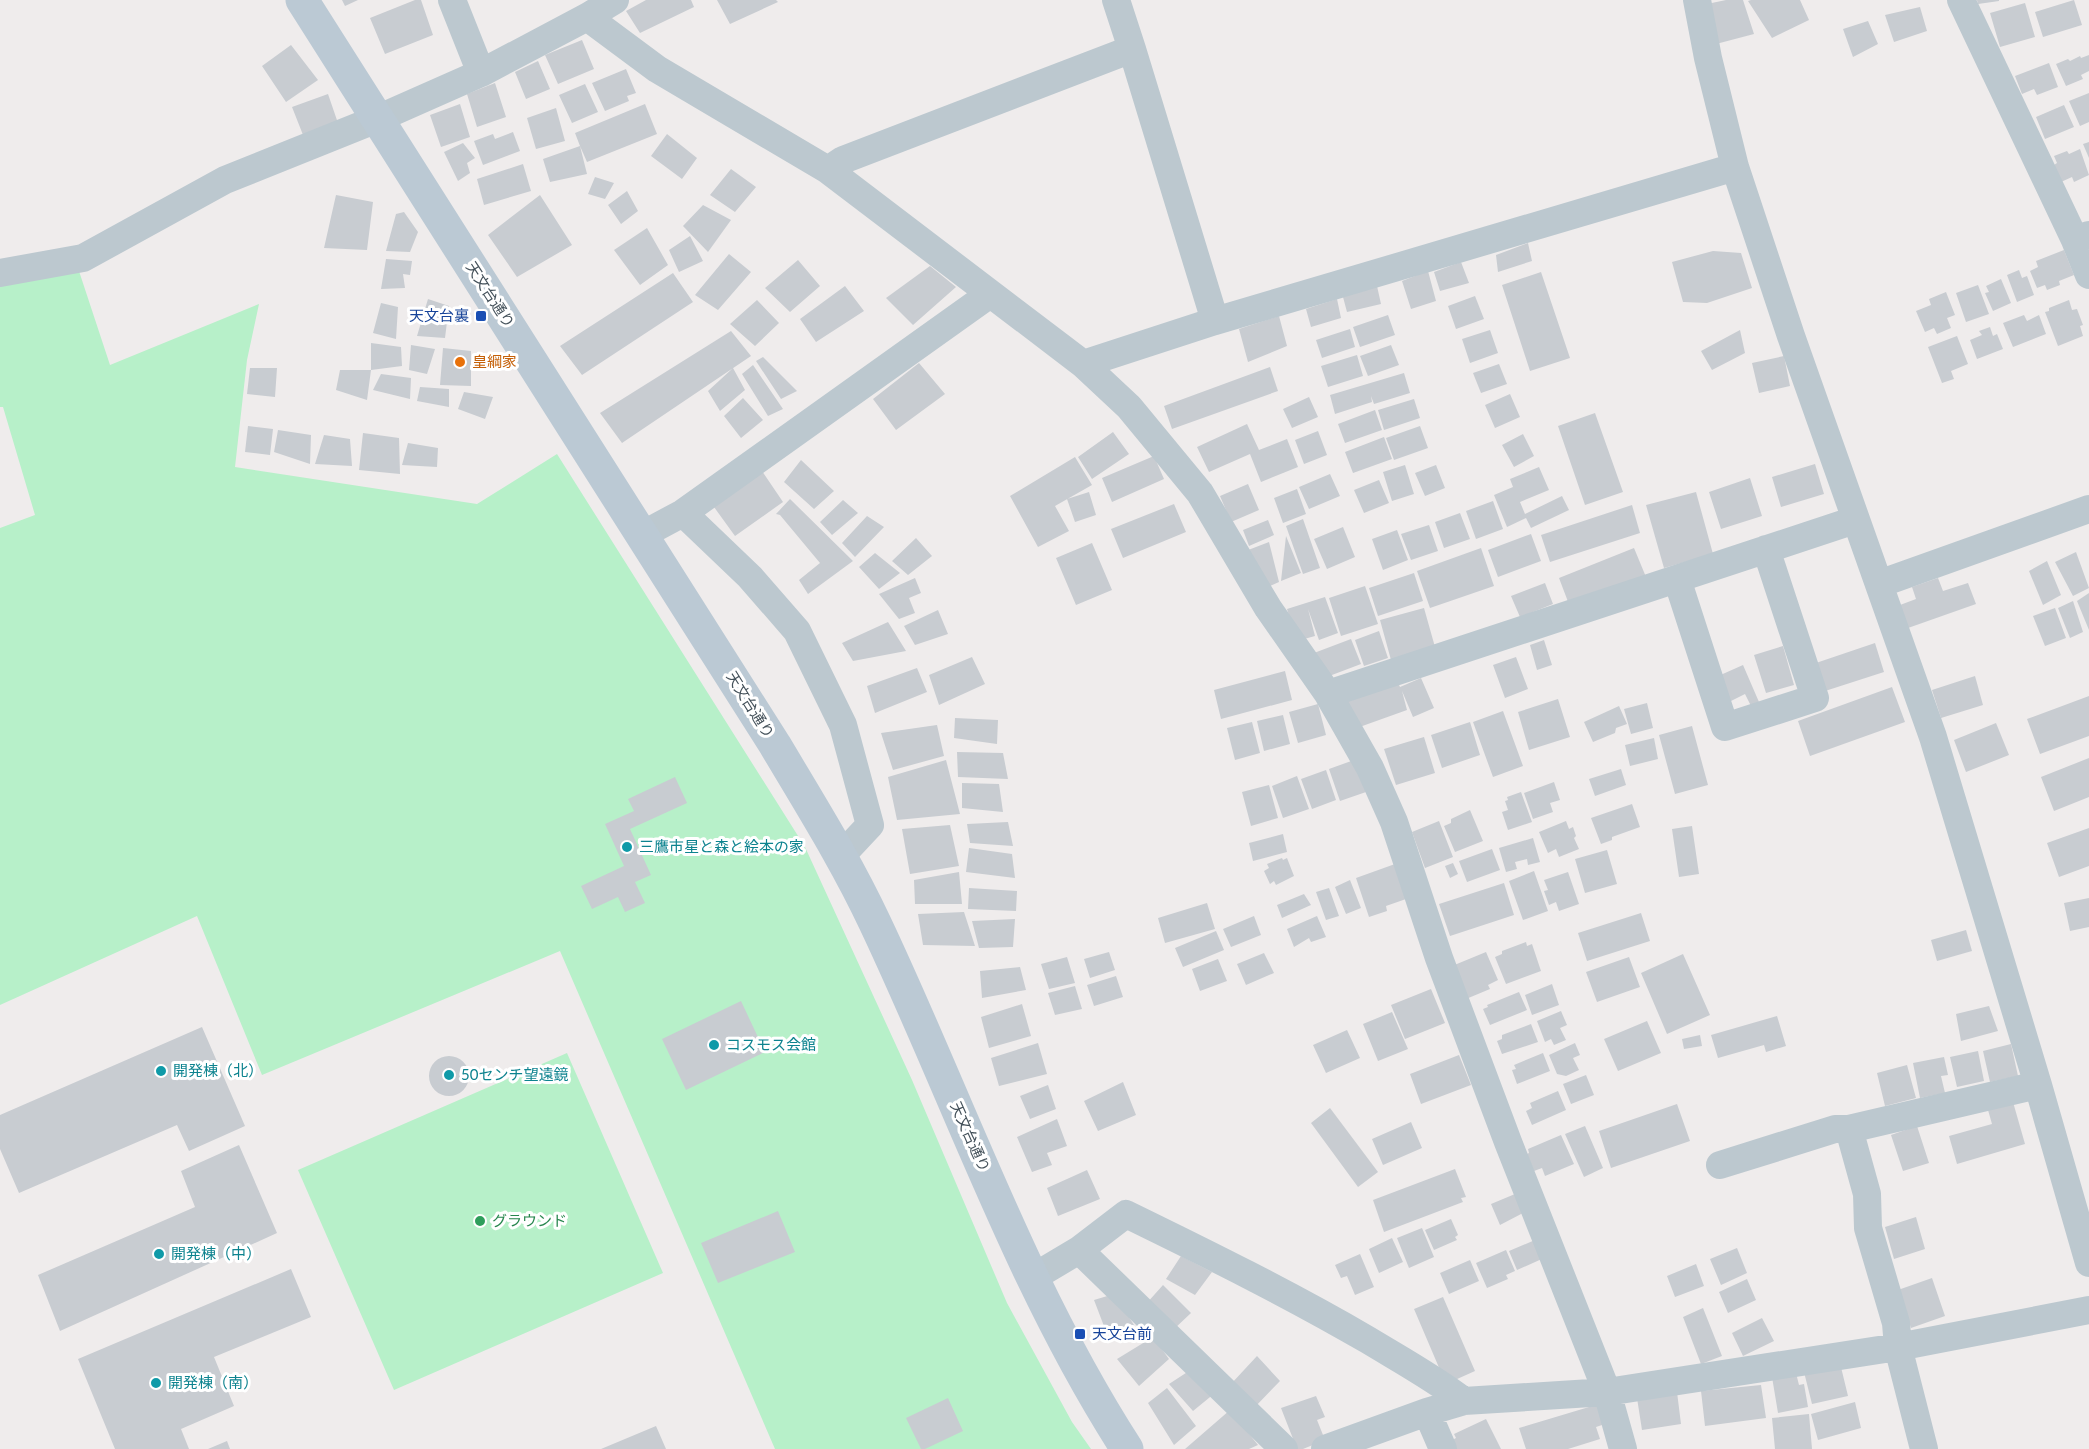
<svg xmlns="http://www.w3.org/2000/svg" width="2089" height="1449" viewBox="0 0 2089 1449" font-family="Lato,'Noto Sans JP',sans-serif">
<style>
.green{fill:#b7f0c9}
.building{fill:#c8ccd1}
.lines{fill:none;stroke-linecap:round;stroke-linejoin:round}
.minor{stroke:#bcc8cf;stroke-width:28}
.secondary{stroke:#bbc9d4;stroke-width:33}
.transit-dot{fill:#1a4fb4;stroke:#fff;stroke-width:2}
.food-dot{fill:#e8710a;stroke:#fff;stroke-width:2}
.culture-dot{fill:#0f9aa8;stroke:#fff;stroke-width:2}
.leisure-dot{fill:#2e9e5b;stroke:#fff;stroke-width:2}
.labels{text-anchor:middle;stroke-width:6;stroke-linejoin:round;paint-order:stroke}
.street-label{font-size:15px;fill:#44515a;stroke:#fff}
.transit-label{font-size:15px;fill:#164399;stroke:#fff;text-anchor:end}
.food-label{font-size:15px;fill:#c56008;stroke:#fff;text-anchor:start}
.culture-label{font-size:15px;fill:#0d838f;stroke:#fff;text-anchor:start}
.leisure-label{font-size:15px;fill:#27864d;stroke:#fff;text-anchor:start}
</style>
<rect width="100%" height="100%" fill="#efecec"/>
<!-- green -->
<path class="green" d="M77,265L110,365L259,304L247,360L235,467L477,504L557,454L805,847L912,1080L1007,1303L1072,1422L1091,1449H775L560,951L262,1075L197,916L0,1005V528L35,515L3,407H0V275Z
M567,1053L663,1273L394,1390L298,1170Z"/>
<!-- building -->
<path class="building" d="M342,0H358L345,6Z
M415,0H421L433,35L385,54L370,18Z
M646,0H691L694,7L640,33L626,11Z
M717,0H776L778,2L730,24Z
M1726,0H1743L1754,34L1716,44L1707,4Z
M1751,0H1800L1809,20L1772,38L1748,1Z
M1977,0H1999V1L1978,4Z
M2074,0L2082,25L2043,37L2035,12Z
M2025,3L2035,37L2000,47L1990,13Z
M1920,7L1927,31L1894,42L1885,15Z
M1868,21L1878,44L1853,57L1843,29Z
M582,40L594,69L558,84L545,55Z
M291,45L318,80L286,102L262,66Z
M2089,55V71L2081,75L2083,79L2066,86L2056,64L2068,59L2070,61L2080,56L2081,58Z
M538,61L550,89L526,99L515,72Z
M2049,63L2058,87L2037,95L2034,89L2022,94L2015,76Z
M626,69L636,93L627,96L629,101L605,111L592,83Z
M495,83L506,117L477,127L467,94Z
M585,84L598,112L572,123L559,95Z
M2089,93V122L2080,126L2069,101Z
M328,94L340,129L305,140L292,107Z
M460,104L470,137L441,147L430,115Z
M645,104L657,134L587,162L580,146L587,174L550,182L543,159L580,146L575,133Z
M2064,105L2074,127L2045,139L2036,117Z
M556,108L565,141L536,149L527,118Z
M513,132L520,151L483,165L474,141L493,134L495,139Z
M667,134L697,158L682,179L651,156Z
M2089,142V158L2083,144Z
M463,143L475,158L467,163L470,173L458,181L444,152Z
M2080,149L2089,175L2074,182L2072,177L2061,182L2054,165L2057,163L2054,156L2067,151L2069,154Z
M523,164L531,191L484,205L477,179Z
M731,169L756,187L735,212L710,195Z
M595,177L614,183L605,199L588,194Z
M627,191L638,211L621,224L608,205Z
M336,195L373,202L367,250L324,248Z
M540,195L572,245L517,277L488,235Z
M703,205L731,220L708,252L683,226Z
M404,212L418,232L410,252L386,251L396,214Z
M647,228L668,265L640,285L614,250Z
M690,236L703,261L679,272L669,250Z
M1528,243L1532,261L1498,272L1496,255Z
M2064,250L2074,275L2059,281L2060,285L2047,290L2045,285L2037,288L2030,271L2038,267L2036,261Z
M1713,251L1741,253L1752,288L1707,303L1683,302L1672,262Z
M729,254L751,272L718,310L695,295Z
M386,259L412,261L410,275L403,274L405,288L381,289Z
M798,260L820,286L790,312L765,288Z
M1461,262L1469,283L1440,291L1434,272Z
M930,266L956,287L913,325L886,298Z
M2019,270L2022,278L2027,276L2034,295L2017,302L2007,275Z
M1428,271L1436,301L1411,309L1402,281Z
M1541,272L1570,358L1530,371L1502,285Z
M673,273L693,302L582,375L560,346Z
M2001,279L2011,303L1993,311L1985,293L1989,292L1986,286Z
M1978,285L1989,314L1966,322L1956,293Z
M845,286L864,311L816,342L800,319Z
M1377,286L1381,304L1347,312L1343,297Z
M1946,292L1955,315L1947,318L1951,328L1937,334L1934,328L1925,332L1916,311L1931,305L1929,299Z
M1475,296L1484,319L1456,329L1448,306Z
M428,299L449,306L445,338L417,336Z
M1337,299L1341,318L1311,327L1306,309Z
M757,300L779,323L755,346L730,324Z
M2069,300L2072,310L2077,309L2083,325L2080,326L2083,336L2058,346L2045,312L2049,311V308Z
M381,303L398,307L396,339L373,333Z
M1388,315L1395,335L1360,347L1353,327Z
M2024,315L2027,321L2039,315L2046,334L2013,347L2003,323Z
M1279,316L1287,346L1248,362L1239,329Z
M1990,327L1993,336L1997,334L2003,349L1977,359L1970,340L1982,335L1979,331Z
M1350,329L1355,347L1322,358L1316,340Z
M1490,330L1498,353L1470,363L1462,339Z
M1740,330L1745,353L1712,370L1701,351Z
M731,331L751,356L622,443L600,413Z
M1957,336L1968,364L1951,371L1954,379L1942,383L1928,347Z
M371,343L401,347L402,366L371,370Z
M411,345L435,349L427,374L409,370Z
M1391,345L1399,365L1368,376L1360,356Z
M443,348L471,351V386L440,385Z
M1357,355L1363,376L1328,387L1321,366Z
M1784,356L1790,386L1759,393L1752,363Z
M763,357L797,391L781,399L756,361Z
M919,363L945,394L896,430L873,399Z
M1499,364L1507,384L1481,393L1473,373Z
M753,365L783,409L768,416L742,374Z
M1270,367L1278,391L1172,429L1164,406Z
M250,368H277L275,397L247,394Z
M733,368L745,390L720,411L708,391Z
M340,370H371L367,400L336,390Z
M1404,373L1410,393L1374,404L1371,396L1372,402L1335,414L1330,395Z
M381,374L411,378L410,399L373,390Z
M420,387L449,389V407L417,401Z
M464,392L493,397L485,419L458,409Z
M1510,394L1520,417L1495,428L1485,405Z
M1309,397L1318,417L1292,428L1283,409Z
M743,398L763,420L741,438L724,416Z
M1414,399L1420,418L1384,430L1378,410Z
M1375,410L1382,430L1345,443L1338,424Z
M1595,413L1623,492L1585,505L1558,426Z
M1247,424L1259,450L1287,439L1298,467L1261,482L1250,454L1209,472L1197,447Z
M248,426L273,429L270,455L245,452Z
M1420,426L1428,448L1394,460L1386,438Z
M278,430L311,435L310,464L274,452Z
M1318,431L1327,455L1304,464L1295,440Z
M1113,432L1129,454L1092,479L1078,457Z
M363,433L399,438L400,474L359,470Z
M1523,434L1534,456L1514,467L1502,445Z
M324,435L350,439L352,466L315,464Z
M1384,437L1392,459L1353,473L1345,452Z
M408,443L438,448L437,467L402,465Z
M1154,456L1164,479L1112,502L1102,478Z
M1075,457L1092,485L1055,506L1069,531L1038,547L1010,496Z
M801,460L834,491L814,509L784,482Z
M1815,464L1824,494L1781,507L1772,477Z
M1405,465L1414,494L1392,501L1383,472Z
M1436,465L1445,488L1425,496L1415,473Z
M1539,467L1549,490L1520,502L1525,514L1562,496L1569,510L1531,528L1526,518L1507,527L1494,495L1513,487L1510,479Z
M762,471L783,502L735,536L714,507Z
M1330,474L1340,496L1309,509L1299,487Z
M1750,478L1762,516L1721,529L1709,492Z
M1379,480L1389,503L1364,513L1354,490Z
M1248,484L1259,510L1231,522L1220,496Z
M1297,489L1306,514L1283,523L1274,498Z
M1089,492L1096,515L1075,522L1067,499Z
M1696,492L1713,554L1664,568L1646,505Z
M790,499L853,561L808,594L799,580L820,563L780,515L776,514Z
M843,500L858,513L832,535L820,522Z
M1493,501L1503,529L1476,539L1466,511Z
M1174,504L1186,532L1123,558L1111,529Z
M1632,505L1640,533L1550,562L1541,535Z
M1460,513L1470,539L1444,548L1435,522Z
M867,516L884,527L855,557L842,543Z
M1303,519L1320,568L1303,574L1286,526Z
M1268,520L1274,535L1249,546L1243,530Z
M1429,525L1438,551L1411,560L1401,534Z
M1343,527L1355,557L1327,569L1314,539Z
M1397,530L1408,560L1383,570L1372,539Z
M1531,534L1541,561L1498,577L1488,550Z
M1286,536L1301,573L1281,581Z
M916,538L932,556L908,575L892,561Z
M1269,542L1279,582L1261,590L1243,552Z
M1092,543L1112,590L1076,605L1056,558Z
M1481,548L1494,586L1430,608L1417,571Z
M1634,548L1646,577L1570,607L1559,578Z
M2076,552L2089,588L2073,596L2055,562Z
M875,553L900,573L879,589L859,567Z
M2047,561L2061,595L2043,605L2029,571Z
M1414,573L1423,601L1378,616L1369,588Z
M915,578L921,593L909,598L915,613L899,619L879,594Z
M1938,578L1943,591L1968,583L1976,604L1908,628L1900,605L1916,599L1912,587Z
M1545,583L1553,604L1520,617L1511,596Z
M1365,586L1378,624L1341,636L1329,598Z
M2089,593V630L2077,601Z
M1325,597L1338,633L1319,640L1308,609L1315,636L1297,641L1287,609Z
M2073,601L2083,632L2070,638L2058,608Z
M1424,608L1435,647L1391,660L1380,620Z
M2055,608L2066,638L2045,646L2033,616Z
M938,610L948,634L915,645L904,626Z
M888,622L906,651L853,661L842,643Z
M1379,631L1388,658L1364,666L1355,640Z
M1351,639L1361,664L1324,678L1314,653Z
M1544,640L1552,665L1537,670L1530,645Z
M1875,643L1884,672L1822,692L1813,664Z
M1783,646L1794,685L1766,693L1754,655Z
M972,657L985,684L939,705L929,675Z
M1516,657L1528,689L1505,698L1493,665Z
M1743,665L1759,702L1751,706L1745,694L1727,703L1716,677Z
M917,668L927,692L875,713L867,686Z
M1285,671L1292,700L1221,719L1214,690Z
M1975,676L1983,705L1941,718L1932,690Z
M1421,678L1434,708L1413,717L1402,691L1407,710L1354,729L1344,700L1397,681L1400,687Z
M1892,687L1905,722L1810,756L1798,721Z
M2089,696V736L2040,754L2027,719Z
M1558,699L1570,737L1529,750L1518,712Z
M1647,703L1653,728L1631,734L1624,709Z
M1318,704L1326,735L1298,743L1289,712Z
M1619,706L1627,724L1616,728L1615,733L1593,742L1584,722Z
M1503,711L1523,766L1493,777L1473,722Z
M1283,715L1290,744L1264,751L1257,721Z
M955,718L998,720L997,744L954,738Z
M1252,722L1260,753L1235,760L1227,728Z
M1470,722L1480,755L1442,768L1431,735Z
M1996,723L2009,755L1966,772L1954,740Z
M937,725L944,756L893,770L881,733Z
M1692,726L1708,785L1675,794L1659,735Z
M1424,737L1435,773L1396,785L1384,749Z
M1654,738L1658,759L1630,766L1625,745Z
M957,752L1003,753L1008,779L958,777Z
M2089,758V797L2054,811L2041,777Z
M946,760L960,814L897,820L888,777Z
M1354,760L1366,792L1340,801L1329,769Z
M1621,769L1626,785L1595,796L1589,779Z
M1326,770L1336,800L1312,809L1301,779Z
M1297,776L1309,809L1283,818L1272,786Z
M675,777L687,803L630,829L651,875L635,882L645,903L625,912L618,897L592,909L581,886L624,866L605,824L634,811L628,799Z
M1554,782L1560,800L1550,803L1553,812L1533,819L1524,793Z
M962,783L999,784L1003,812L962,808Z
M1269,785L1278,818L1251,826L1242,792Z
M1521,792L1532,822L1508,830L1502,812L1508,810L1505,801L1508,800L1507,797Z
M1632,804L1640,827L1612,837V840L1601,844L1591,818Z
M1470,810L1483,841L1455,852L1444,826L1451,823V819Z
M1439,821L1453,857L1425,868L1412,832Z
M1566,821L1569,829L1573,827L1576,836L1574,838L1579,849L1559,857L1556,849L1548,853L1539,832Z
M1008,822L1013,846L970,843L967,824Z
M950,825L959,866L910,874L902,829Z
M1692,826L1699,874L1679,877L1672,829Z
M2089,828V866L2059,877L2047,843Z
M1283,834L1287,852L1253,861L1249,843Z
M1533,838L1540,862L1528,865L1527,859L1515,862L1517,869L1506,872L1499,848Z
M969,848L1012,854L1015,878L966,872Z
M1492,849L1500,870L1467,882L1459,861Z
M1607,850L1617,884L1585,893L1575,859Z
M1282,858L1283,860L1287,858L1294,876L1276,885L1274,881L1270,884L1264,871L1269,868L1267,864Z
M1453,863L1458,874L1450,878L1445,866Z
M1395,864L1406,899L1386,906L1387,911L1369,917L1356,878Z
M1534,871L1548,911L1523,920L1509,881Z
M959,872L962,904H915L914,880Z
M1568,872L1579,904L1559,911L1556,902L1549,905L1544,891L1548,890L1544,880Z
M1350,880L1361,908L1346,914L1335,887Z
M1504,883L1514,915L1450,936L1439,904Z
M969,888L1017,891L1016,911L968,909Z
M1329,888L1339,916L1326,920L1316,892Z
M1304,894L1311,905L1282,918L1277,905Z
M2089,898V927L2070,931L2064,903Z
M1207,903L1215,929L1165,943L1158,918Z
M964,912L975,946L923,945L918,914Z
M1641,913L1650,941L1587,961L1578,933Z
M1254,916L1261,935L1231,947L1223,929Z
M1317,916L1326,937L1311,942L1309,938L1294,947L1287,929Z
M1015,919L1013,947L979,948L972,921Z
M1966,930L1972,951L1937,961L1931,940Z
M1216,931L1224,950L1183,967L1175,948Z
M1526,942L1527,946L1532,944L1541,971L1506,984L1495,957L1502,954V951Z
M1109,952L1115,970L1090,978L1084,959Z
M1486,952L1498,980L1488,985L1490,989L1466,999L1452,966Z
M1264,953L1274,973L1246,985L1237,964Z
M1683,954L1710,1015L1667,1034L1641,973Z
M1067,957L1075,983L1049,989L1041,964Z
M1629,957L1640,987L1597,1002L1586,972Z
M1218,959L1227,981L1200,991L1192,969Z
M1020,967L1026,990L982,998L980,971Z
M1116,976L1123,997L1094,1006L1087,985Z
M1552,984L1559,1005L1532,1015L1525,995Z
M1075,986L1082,1009L1055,1015L1048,993Z
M1431,989L1445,1023L1405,1039L1391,1005Z
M1519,992L1527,1010L1490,1025L1483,1009L1488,1007L1487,1005Z
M741,1001L765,1052L686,1090L662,1039Z
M1022,1004L1031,1036L989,1048L981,1017Z
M1989,1006L1998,1031L1961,1041L1956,1014Z
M1561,1011L1567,1025L1560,1028L1566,1040L1554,1045L1551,1039L1545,1042L1537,1021Z
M1392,1012L1408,1049L1378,1061L1363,1024Z
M1777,1016L1786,1046L1766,1052L1764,1045L1718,1058L1711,1035Z
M1647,1021L1661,1053L1618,1071L1604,1039Z
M1531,1024L1538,1042L1502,1054L1497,1041L1502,1039V1035Z
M202,1027L245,1126L189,1151L177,1125L19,1193L0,1149V1115Z
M1347,1030L1360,1058L1326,1073L1313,1045Z
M1700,1035L1702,1046L1684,1049L1682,1039Z
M1038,1043L1047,1074L999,1086L991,1058Z
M1575,1043L1580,1055L1573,1058L1579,1070L1566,1076L1557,1074L1549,1055Z
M2011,1044L2018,1076L1990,1082L1983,1051Z
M1978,1051L1984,1081L1957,1087L1950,1057Z
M1543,1053L1550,1071L1517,1084L1512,1070L1516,1069L1514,1065Z
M1459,1055L1471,1085L1421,1104L1410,1074Z
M429 1076a20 20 0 1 1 40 0a20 20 0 1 1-40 0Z
M1944,1057L1948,1075L1941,1076L1945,1093L1920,1098L1913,1063Z
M1907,1065L1916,1098L1885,1106L1877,1073Z
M1586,1075L1594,1095L1571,1104L1563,1084Z
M1123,1082L1136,1115L1098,1131L1084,1101Z
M1048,1085L1056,1109L1030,1119L1020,1096Z
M1558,1091L1566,1110L1532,1125L1526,1111L1532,1108L1530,1103Z
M2013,1102L2025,1144L1957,1164L1949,1136L1992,1124L1988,1110Z
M1677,1104L1690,1141L1611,1168L1599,1131Z
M1330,1108L1378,1172L1358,1187L1311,1123Z
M1057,1119L1067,1146L1047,1153L1052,1165L1032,1172L1017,1137Z
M1411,1122L1422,1148L1383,1165L1372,1139Z
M1585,1126L1603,1168L1584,1177L1565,1134Z
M1917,1126L1929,1163L1903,1171L1891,1135Z
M1561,1135L1574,1164L1545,1176L1542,1168L1534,1171L1527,1154L1529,1153L1528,1149Z
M239,1145L277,1233L60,1331L38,1275L195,1207L181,1171Z
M1455,1169L1466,1197L1461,1198L1463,1202L1384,1232L1373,1200Z
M1087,1170L1100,1199L1058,1216L1047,1188Z
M1515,1194L1523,1213L1500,1225L1491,1204Z
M778,1211L795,1252L718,1283L701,1243Z
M1916,1217L1925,1249L1894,1259L1885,1227Z
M1451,1219L1458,1235L1455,1237L1457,1240L1434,1250L1425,1230Z
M1422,1228L1434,1257L1409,1268L1397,1238Z
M1392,1238L1403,1262L1379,1273L1369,1249Z
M1535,1240L1544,1258L1517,1270L1509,1251Z
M1737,1248L1747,1273L1721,1285L1710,1259Z
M1506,1250L1515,1271L1506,1275L1508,1279L1487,1288L1476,1263Z
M1360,1254L1374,1287L1355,1295L1347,1276L1341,1278L1335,1265Z
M1181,1256L1212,1272L1195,1295L1166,1279Z
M1470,1260L1479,1281L1449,1294L1440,1273Z
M1696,1264L1704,1286L1675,1297L1667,1276Z
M291,1269L311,1317L214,1357L234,1406L181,1429L189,1449H115L78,1359Z
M1932,1278L1945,1316L1911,1328L1898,1290Z
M1747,1279L1756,1300L1728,1313L1719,1292Z
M1163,1285L1191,1313L1173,1330L1146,1304Z
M1114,1294L1134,1325L1107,1334L1094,1300Z
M1443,1297L1475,1371L1446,1384L1414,1309Z
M1703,1308L1722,1356L1701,1364L1683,1317Z
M1762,1318L1774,1341L1743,1356L1732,1333Z
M1153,1337L1169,1359L1139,1386L1117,1359Z
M1257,1356L1280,1381L1253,1409L1231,1384Z
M1840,1363L1848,1396L1812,1404L1804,1372Z
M1192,1369L1215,1393L1193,1411L1169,1384Z
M1796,1373L1799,1385L1804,1384L1808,1407L1778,1413L1772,1377Z
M1761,1385L1766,1418L1705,1426L1701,1391Z
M1167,1388L1196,1426L1174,1445L1148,1403Z
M1677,1392L1681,1424L1642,1430L1637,1398Z
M1316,1396L1325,1417L1317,1420L1325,1440L1303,1449H1297L1281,1408Z
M948,1398L963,1431L925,1449H921L906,1418Z
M1855,1402L1861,1428L1818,1440L1811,1414Z
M1599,1404L1605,1424L1596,1427L1600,1439L1568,1449H1526L1519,1428Z
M1230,1410L1258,1445L1249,1449H1185Z
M1809,1414L1812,1449H1775L1772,1418Z
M1486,1419L1501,1449H1449L1446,1443L1456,1438L1454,1434Z
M656,1426L666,1449H601Z
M227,1441L230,1449H208Z"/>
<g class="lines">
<!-- minor -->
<path class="minor" d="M452,0L481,73
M1697,0L1708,58L1735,167L1791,336L1933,737L2038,1085L2089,1263
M1961,0L2075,240
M587,17L657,69L828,170L1083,364L1129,407L1200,493L1268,608L1328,694L1370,768L1394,822L1439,958L1508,1142L1607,1392L1623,1449
M1132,49L1215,321
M828,170L843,160L1132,49L1116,0
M2089,235L2075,240L2089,275
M0,273L83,258L225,180L377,119L481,73L587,17L615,0
M1083,364L1215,321L1735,167
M683,513L750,577L797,631L843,725L870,825L841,856
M642,535L683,513L990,294
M1677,579L1725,727L1815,698L1766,549
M1879,584L2089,509
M1328,694L1855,520
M1849,1129L1867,1194L1868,1228L1896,1323L1898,1347L1924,1449
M1720,1165L1835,1129H1849L2038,1085
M1079,1250L1284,1449
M1032,1278L1079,1250L1126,1214C1208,1254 1289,1294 1368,1340C1401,1360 1434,1378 1464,1401
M1427,1412L1443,1449
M1325,1449L1427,1412L1464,1401L1607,1392L1898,1347L2089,1310"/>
<!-- secondary -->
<path class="secondary" d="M302,0L775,745C810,804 846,861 875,923C958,1098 1021,1285 1127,1449"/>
</g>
<!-- markers -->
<g class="transit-dot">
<rect x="475" y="310" width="12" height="12" rx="3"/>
<rect x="1074" y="1328" width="12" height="12" rx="3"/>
</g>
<circle class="food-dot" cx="460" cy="362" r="6"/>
<g class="culture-dot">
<circle cx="627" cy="847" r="6"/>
<circle cx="714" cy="1045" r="6"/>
<circle cx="161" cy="1071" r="6"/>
<circle cx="449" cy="1075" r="6"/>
<circle cx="159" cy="1254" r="6"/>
<circle cx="156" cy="1383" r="6"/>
</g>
<circle class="leisure-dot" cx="480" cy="1221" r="6"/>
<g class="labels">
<!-- street labels -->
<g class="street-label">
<text transform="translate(490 295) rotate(57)" y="5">天文台通り</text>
<text transform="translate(750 705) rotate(58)" y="5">天文台通り</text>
<text transform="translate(970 1137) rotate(66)" y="5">天文台通り</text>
</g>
<!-- transit labels -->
<g class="transit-label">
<text x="469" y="321">天文台裏</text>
<text x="1092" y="1339" text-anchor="start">天文台前</text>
</g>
<!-- food labels -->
<g class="food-label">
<text x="472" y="367">皇綱家</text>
</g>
<!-- culture labels -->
<g class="culture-label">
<text x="639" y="852">三鷹市星と森と絵本の家</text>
<text x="726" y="1050">コスモス会館</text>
<text x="173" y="1076">開発棟（北）</text>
<text x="461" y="1080">50センチ望遠鏡</text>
<text x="171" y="1259">開発棟（中）</text>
<text x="168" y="1388">開発棟（南）</text>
</g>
<!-- leisure labels -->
<g class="leisure-label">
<text x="492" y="1226">グラウンド</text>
</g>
</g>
</svg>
